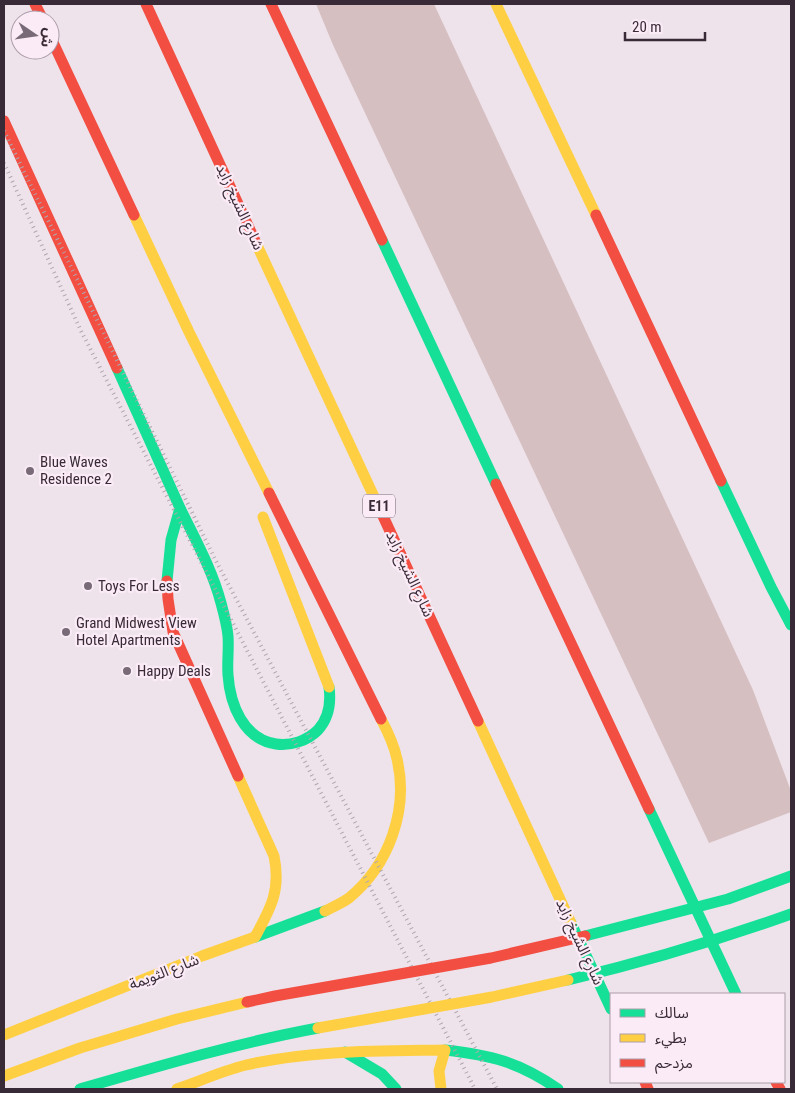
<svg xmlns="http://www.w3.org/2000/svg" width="795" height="1093" viewBox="0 0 795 1093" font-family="'Roboto Condensed','Noto Sans Arabic',sans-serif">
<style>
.green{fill:#d6bfc1}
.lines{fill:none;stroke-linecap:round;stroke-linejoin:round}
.fast{stroke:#16e098;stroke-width:11}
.slow{stroke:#ffcf43;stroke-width:11}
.jam{stroke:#f24e42;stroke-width:11}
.rail{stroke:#b0a6ae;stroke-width:4;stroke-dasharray:1 4;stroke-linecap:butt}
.fast-bridge{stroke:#16e098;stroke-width:11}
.slow-bridge{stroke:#ffcf43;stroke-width:11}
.jam-bridge{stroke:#f24e42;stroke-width:11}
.poi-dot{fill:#786b77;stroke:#faebf6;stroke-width:2}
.labels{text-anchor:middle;stroke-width:4.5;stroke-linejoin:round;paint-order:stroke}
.shield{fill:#faebf6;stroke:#736471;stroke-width:1}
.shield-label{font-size:14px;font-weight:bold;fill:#392a38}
.street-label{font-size:15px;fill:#392a38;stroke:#faebf6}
.poi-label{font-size:15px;fill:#392a38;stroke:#faebf6;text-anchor:start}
</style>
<rect width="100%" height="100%" fill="#eee3eb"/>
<!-- green -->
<path class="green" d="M316,4H434L753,690L791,791V812L709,843L333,45Z"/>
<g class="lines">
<!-- fast -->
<path class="fast" d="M382,240L496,484
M117,368L180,508L171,540L167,581
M721,481L771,587L791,625
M180,508C195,539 212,569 221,603C224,614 227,625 228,636C229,649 227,662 228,675C230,704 243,739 276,744C291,746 307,741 318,730C329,718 331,702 329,687
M649,809L736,994
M571,923L611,1009
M255,937L325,911
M445,1050C491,1055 519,1062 558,1089
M345,1052L382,1074L396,1089"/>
<!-- slow -->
<path class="slow" d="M496,4L596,215
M134,215L189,332L269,493
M256,243L376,501
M263,517L329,687
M478,721L571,923
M238,776L274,856C281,890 271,908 255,937
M325,911C333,907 342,903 349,898C389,865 409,810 397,759C394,745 388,732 381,719
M4,1035L202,956L255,937
M177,1089C200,1081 222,1071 246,1065C311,1050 379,1051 445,1050L439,1071L441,1089"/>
<!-- jam -->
<path class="jam" d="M35,4L43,20
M146,4L256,243
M271,4L382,240
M50,36L134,215
M4,121L117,368
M596,215L721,481
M496,484L649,809
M269,493L381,719
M376,501L478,721
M167,581L168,599L173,632L238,776
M645,1082L648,1089
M776,1082L780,1089"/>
<!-- rail -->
<path class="rail" d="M4,131L216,561L497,1089
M4,163L81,331L475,1089"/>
<!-- fast-bridge -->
<path class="fast-bridge" d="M585,936L728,899L791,876
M568,980C644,962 718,940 791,914
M80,1089C159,1066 237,1043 318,1028"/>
<!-- slow-bridge -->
<path class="slow-bridge" d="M318,1028L492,997L568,980
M4,1076L80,1048L177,1019L247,1002"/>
<!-- jam-bridge -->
<path class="jam-bridge" d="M247,1002L275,996L491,958L585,936"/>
</g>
<!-- markers -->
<g class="poi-dot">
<circle cx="30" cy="471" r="5"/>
<circle cx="88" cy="586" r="5"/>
<circle cx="66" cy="632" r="5"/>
<circle cx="127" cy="671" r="5"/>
</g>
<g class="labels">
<!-- shield labels -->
<rect class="shield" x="363" y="494.5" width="32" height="23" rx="4"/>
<g class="shield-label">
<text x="379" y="511">E11</text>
</g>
<!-- street labels -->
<g class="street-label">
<text transform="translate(240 207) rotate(65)" y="5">شارع الشيخ زايد</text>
<text transform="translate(410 574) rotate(65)" y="5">شارع الشيخ زايد</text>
<text transform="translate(580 942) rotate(65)" y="5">شارع الشيخ زايد</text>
<text transform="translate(164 972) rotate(-21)" y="5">شارع الثويمة</text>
</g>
<!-- poi labels -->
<g class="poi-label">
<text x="40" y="467">Blue Waves<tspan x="40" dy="17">Residence 2</tspan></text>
<text x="98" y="591">Toys For Less</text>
<text x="76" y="628">Grand Midwest View<tspan x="76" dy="17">Hotel Apartments</tspan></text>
<text x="137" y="676">Happy Deals</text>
</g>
</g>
<!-- border -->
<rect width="795" height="1093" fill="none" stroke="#392a38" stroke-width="10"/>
<!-- legend -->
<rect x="610" y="993" width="175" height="90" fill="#faebf6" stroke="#ad9eaa"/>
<rect x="620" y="1009" width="25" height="8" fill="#16e098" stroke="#ad9eaa"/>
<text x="655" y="1018" font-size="15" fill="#392a38">سالك</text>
<rect x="620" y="1034" width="25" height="8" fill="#ffcf43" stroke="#ad9eaa"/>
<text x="655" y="1043" font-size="15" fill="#392a38">بطيء</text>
<rect x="620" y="1059" width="25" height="8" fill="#f24e42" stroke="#ad9eaa"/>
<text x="655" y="1068" font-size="15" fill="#392a38">مزدحم</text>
<!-- north arrow -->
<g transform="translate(35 35) rotate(103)"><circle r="24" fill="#faebf6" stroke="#ad9eaa"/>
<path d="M0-4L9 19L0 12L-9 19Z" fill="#786b77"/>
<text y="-8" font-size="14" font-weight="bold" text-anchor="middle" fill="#392a38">ش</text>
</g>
<!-- scale -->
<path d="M625 32v8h80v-8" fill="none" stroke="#392a38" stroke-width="2.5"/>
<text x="632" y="32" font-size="15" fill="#392a38" stroke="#faebf6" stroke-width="4" paint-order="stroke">20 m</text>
</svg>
